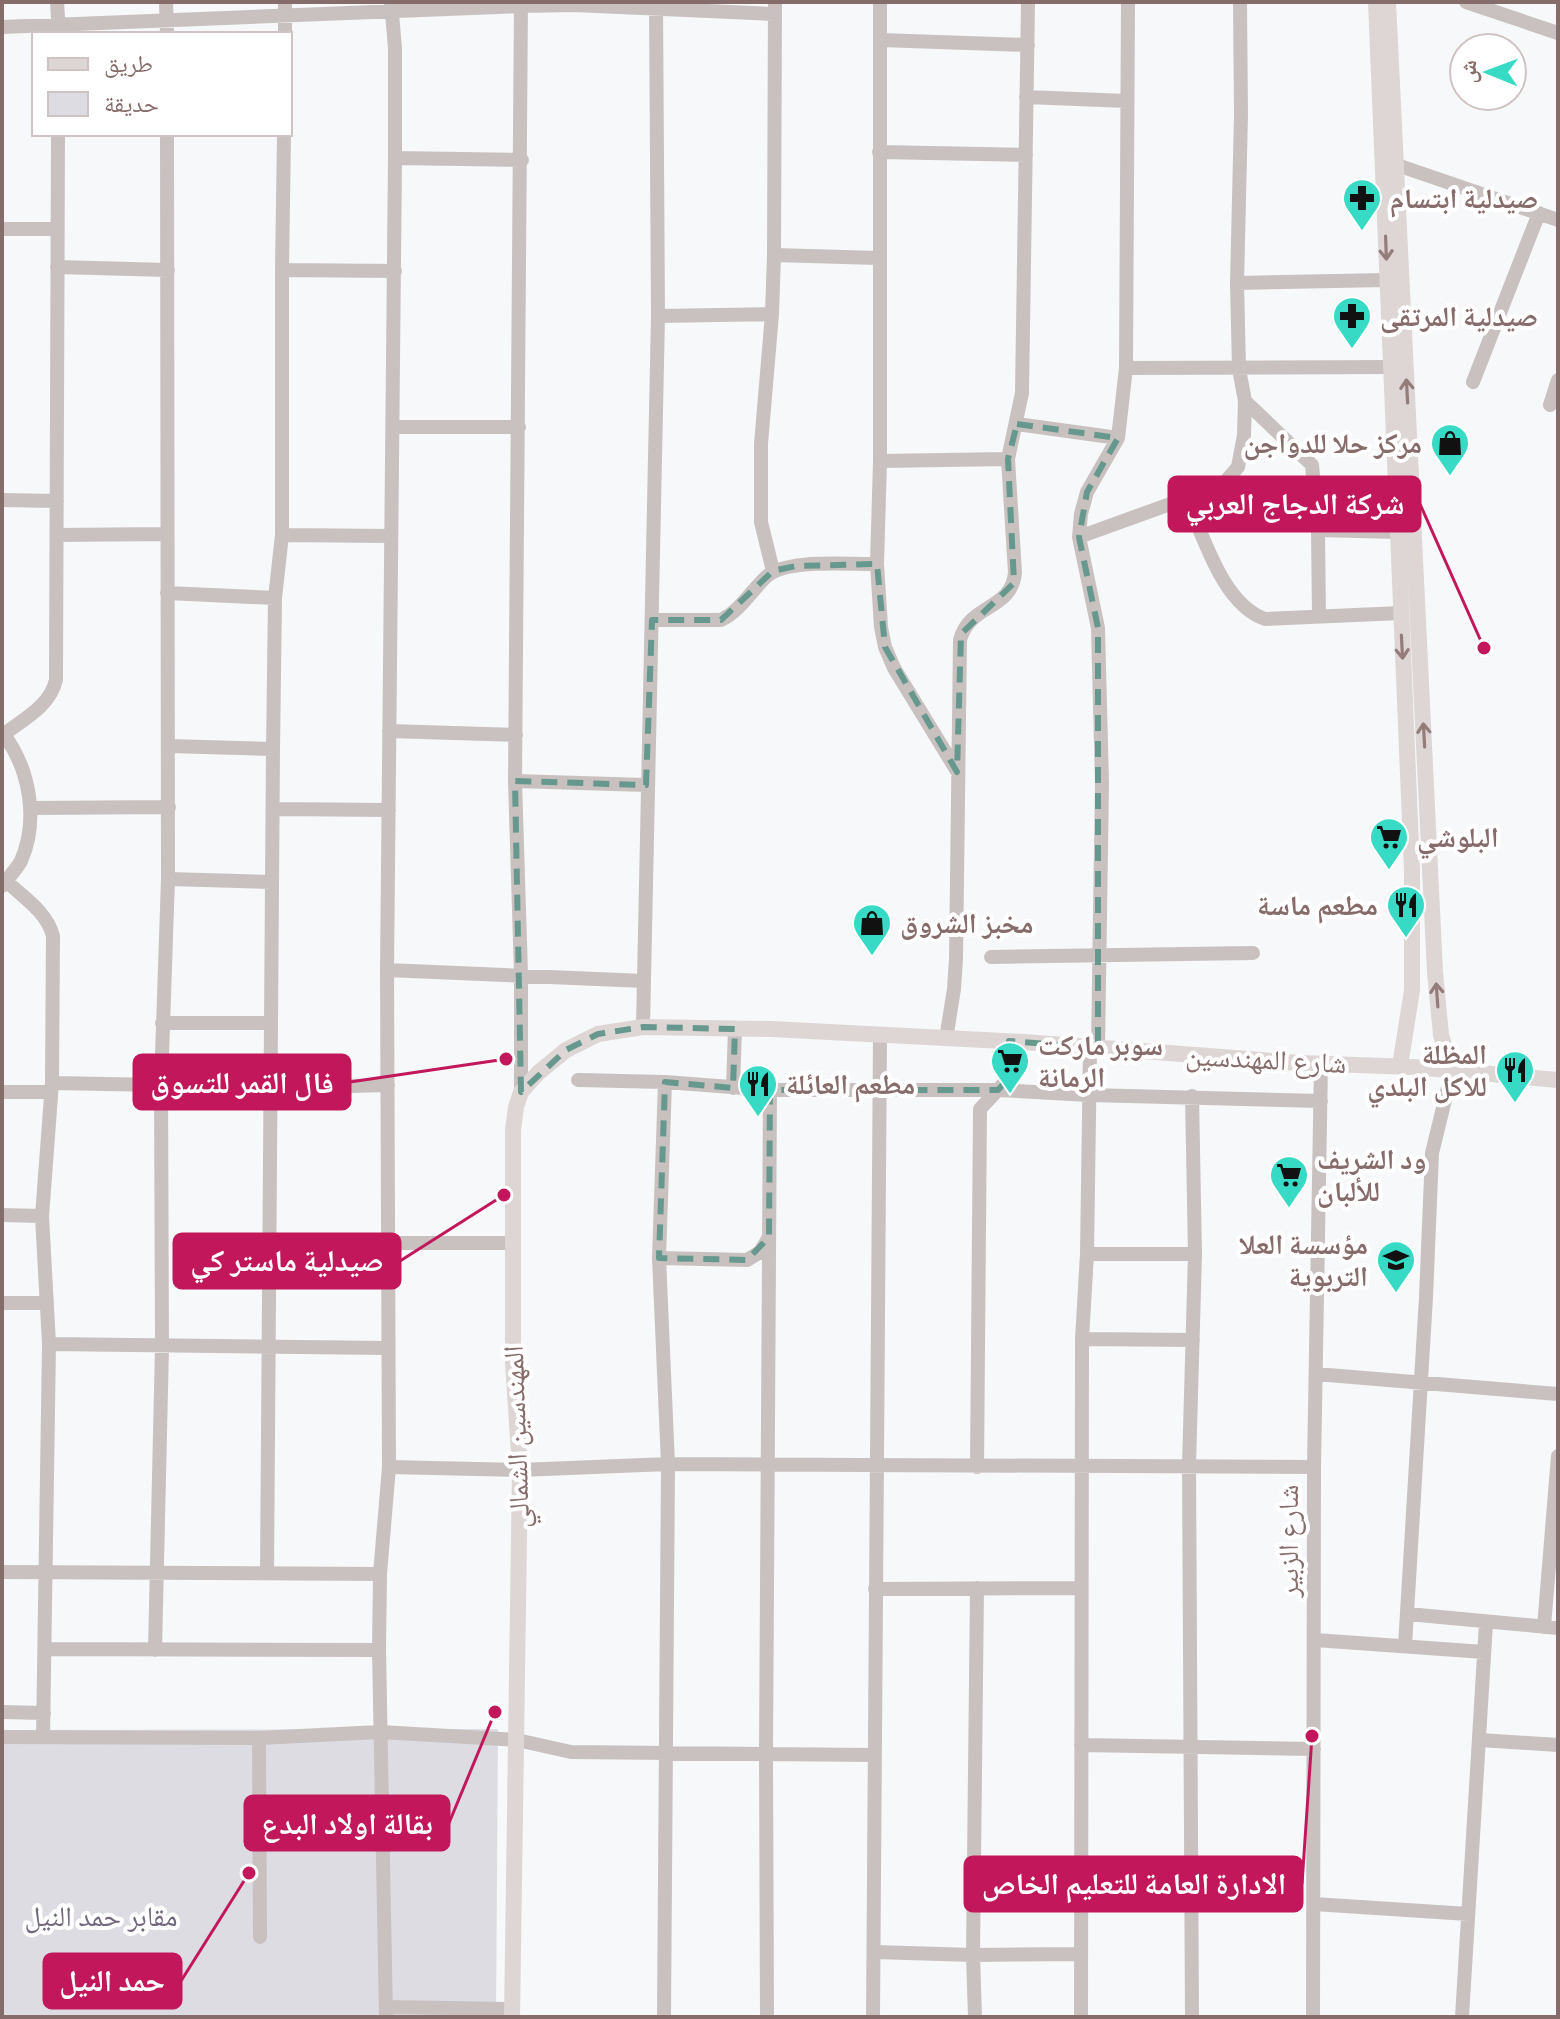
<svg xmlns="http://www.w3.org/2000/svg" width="1560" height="2019" viewBox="0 0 1560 2019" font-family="'Fira Sans Condensed','Noto Naskh Arabic',sans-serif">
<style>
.green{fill:#dddce3}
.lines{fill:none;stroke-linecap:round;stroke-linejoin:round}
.minor{stroke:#c8c1c0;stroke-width:14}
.major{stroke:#ddd6d5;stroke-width:16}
.oneway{stroke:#937c7a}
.marked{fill:none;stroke:#66988e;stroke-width:6;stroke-dasharray:16 10;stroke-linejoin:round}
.labels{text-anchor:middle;stroke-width:8;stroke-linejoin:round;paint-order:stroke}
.poi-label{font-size:28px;font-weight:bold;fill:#866c6a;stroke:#fff;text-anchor:start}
.street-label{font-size:28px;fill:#866c6a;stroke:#fff}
.park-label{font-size:28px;fill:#72697e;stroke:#fff}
.leader{fill:none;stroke:#c2185b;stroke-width:3}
.callout-dot{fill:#c2185b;stroke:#fff;stroke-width:3}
.callout{fill:#c2185b;stroke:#c2185b;stroke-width:3}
.callout-label{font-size:30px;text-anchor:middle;font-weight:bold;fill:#fff}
</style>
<rect width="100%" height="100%" fill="#f7f8f9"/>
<!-- green -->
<path class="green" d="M498,1729L496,2017H2V1730Z"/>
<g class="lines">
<!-- minor -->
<path class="minor" d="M57,2L59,34
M166,2L167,34
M285,2V34
M391,2L395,48V158L387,970L644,981
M880,2V461L877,564L881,627L885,647L894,668L957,771
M1466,2L1558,33
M2,27L521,6L574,5L774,14
M880,40L1028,45
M1026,97L1127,101
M879,152L1026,155
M395,158L522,160
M1387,165H1397L1558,220
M2,229H56
M774,255L878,258
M57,267L168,270
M282,270L284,134
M1237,283L1387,280
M658,316L772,314
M1126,368L1391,367
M1473,382L1539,213
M1245,401L1312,465L1318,530L1319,616
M1550,405L1558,380
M1017,424L1118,438
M394,427H519
M880,461L1008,459
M1186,498C1204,536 1222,604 1265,619L1401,613
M2,500L57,501
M1318,530L1398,532
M58,535L166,534
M282,535L391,536
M1079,537L1209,490L1225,482L1238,467L1244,435L1245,401L1239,369L1237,283L1241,115L1240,2
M773,571L761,522V444L772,314L774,255L775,2
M167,593L275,598
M652,620H721C740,611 751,591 766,577C786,558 850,565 877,564
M389,731L516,735
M2,732C30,768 39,820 21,861C16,870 8,878 2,886
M4,734C24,719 50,706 56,680L58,134
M169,746L273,749
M515,781L646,785
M31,808L169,807
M273,809L389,810
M168,879L272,882
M6,881C23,897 47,912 53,936L52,1083L42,1216L49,1344L43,1737
M991,957L1253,953
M162,1023H271
M643,1027L658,316L656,2
M946,1039L954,989L956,959L960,640C970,603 1011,611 1015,573L1008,459L1022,393L1028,2
M1098,1048L1102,783L1098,628L1079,537L1081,514L1087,492L1118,438L1126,368L1128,2
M578,1080L665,1082L770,1090H998L1089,1095L1321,1101
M52,1083L161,1085
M271,1088L388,1085
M733,1088L735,1029
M2,1092H51
M521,1092V974L515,781L521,2
M2,1215L42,1216
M388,1243H513
M1087,1254H1195
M659,1258L747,1260L760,1252L769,1237
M2,1303H47
M1082,1339L1193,1340
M49,1344L388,1348
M1316,1374L1558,1394
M389,1467L520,1470L668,1464L1314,1467
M977,1467L980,1109L1009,1078V1041
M2,1572L380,1574
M267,1573L273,749L275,598L282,535V270L395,271
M875,1589L1081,1588
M1408,1614L1558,1628
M1544,1627L1558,1456
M1315,1640L1484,1652
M1405,1646L1426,1297L1432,1153L1452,1071
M45,1649L379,1650
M155,1650L162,1347L161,1085L168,879L167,134
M2,1712L44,1713
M2,1737L259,1738L380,1732L517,1740L571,1752L875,1755
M259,1738L260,1937
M1480,1740L1558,1745
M1081,1745L1314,1749
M1314,1904L1468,1914
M874,1952L973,1955L1080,1954
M386,2007L512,2009
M386,2017L379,1650L380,1574L389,1467L387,970
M664,2017L668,1464L659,1258L665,1082
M767,2017L766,1753L770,1090
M873,2017L880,1035
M975,2017L973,1955L977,1588
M1081,2017L1082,1339L1087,1254L1090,1047
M1192,2017L1189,1465L1195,1254L1192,1096
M1313,2017L1314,1467L1321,1064
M1462,2017L1486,1623"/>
<!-- major -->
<path class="major" d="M1376,2L1412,870V990L1400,1066
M1388,2L1435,972L1441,1035L1452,1071
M512,2017L520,1470L513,1362V1130L516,1107L521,1092L538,1073L566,1050L598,1034L643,1027L771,1029L1024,1042L1300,1063L1414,1067L1558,1080"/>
</g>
<!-- one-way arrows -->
<defs><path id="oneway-shaft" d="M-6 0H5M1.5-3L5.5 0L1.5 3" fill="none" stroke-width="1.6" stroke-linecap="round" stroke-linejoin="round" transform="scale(2)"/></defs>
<g class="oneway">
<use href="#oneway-shaft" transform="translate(1386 248) rotate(88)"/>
<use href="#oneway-shaft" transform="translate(1407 391) rotate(-93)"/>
<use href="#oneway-shaft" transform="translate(1402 647) rotate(87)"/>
<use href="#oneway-shaft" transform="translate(1424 735) rotate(-93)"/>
<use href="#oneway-shaft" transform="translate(1437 995) rotate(-94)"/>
</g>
<!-- marked area -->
<path class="marked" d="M1017,424L1118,438L1087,492L1079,537L1098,628V1048L1009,1041V1078L998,1090H770L769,1237L747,1260L659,1258L665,1082L733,1088L735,1029L643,1027L598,1034L566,1050L521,1092L515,781L646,785L652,620H721L773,571L796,566L877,564L885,647L957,772L961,634L1014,583L1008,459Z"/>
<!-- icons -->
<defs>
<g id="pharmacy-pin" transform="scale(2)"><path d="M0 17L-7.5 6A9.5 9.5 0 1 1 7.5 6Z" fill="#36dac5" stroke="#fff"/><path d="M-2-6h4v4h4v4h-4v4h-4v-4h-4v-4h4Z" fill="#111"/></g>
<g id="shop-pin" transform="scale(2)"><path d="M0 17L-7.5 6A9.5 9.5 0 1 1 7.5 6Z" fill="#36dac5" stroke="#fff"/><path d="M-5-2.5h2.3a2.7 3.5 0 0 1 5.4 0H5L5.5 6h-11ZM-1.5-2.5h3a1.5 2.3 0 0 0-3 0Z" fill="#111"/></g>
<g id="supermarket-pin" transform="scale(2)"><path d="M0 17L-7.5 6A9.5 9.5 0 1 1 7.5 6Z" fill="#36dac5" stroke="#fff"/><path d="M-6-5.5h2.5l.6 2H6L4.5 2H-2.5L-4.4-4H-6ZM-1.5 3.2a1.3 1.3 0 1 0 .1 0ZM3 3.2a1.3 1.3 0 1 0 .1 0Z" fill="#111"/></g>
<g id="restaurant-pin" transform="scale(2)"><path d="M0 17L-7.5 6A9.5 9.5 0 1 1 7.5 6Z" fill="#36dac5" stroke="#fff"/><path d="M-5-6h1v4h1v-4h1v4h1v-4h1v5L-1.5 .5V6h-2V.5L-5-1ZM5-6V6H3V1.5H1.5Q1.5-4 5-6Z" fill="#111"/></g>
<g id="school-pin" transform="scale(2)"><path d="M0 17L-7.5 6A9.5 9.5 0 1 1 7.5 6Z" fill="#36dac5" stroke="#fff"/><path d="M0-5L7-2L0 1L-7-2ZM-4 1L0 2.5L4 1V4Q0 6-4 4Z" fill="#111"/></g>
</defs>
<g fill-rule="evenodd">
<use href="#pharmacy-pin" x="1362" y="198"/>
<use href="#pharmacy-pin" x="1352" y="316"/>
<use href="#shop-pin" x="1450" y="443"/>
<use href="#supermarket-pin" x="1389" y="837"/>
<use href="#restaurant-pin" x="1406" y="905"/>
<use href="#shop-pin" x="872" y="923"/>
<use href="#supermarket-pin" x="1010" y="1061"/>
<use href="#restaurant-pin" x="1515" y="1070"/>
<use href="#restaurant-pin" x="758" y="1084"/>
<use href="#supermarket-pin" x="1289" y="1175"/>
<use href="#school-pin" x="1396" y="1260"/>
</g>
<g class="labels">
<!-- poi labels -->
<g class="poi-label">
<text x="1390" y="208">صيدلية ابتسام</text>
<text x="1380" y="326">صيدلية المرتقى</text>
<text x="1422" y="453" text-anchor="end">مركز حلا للدواجن</text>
<text x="1417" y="847">البلوشي</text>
<text x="1378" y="915" text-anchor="end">مطعم ماسة</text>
<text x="900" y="933">مخبز الشروق</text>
<text x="1038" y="1055">سوبر ماركت<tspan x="1038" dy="32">الرمانة</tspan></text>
<text x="1487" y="1064" text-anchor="end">المظلة<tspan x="1487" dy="32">للاكل البلدي</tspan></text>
<text x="786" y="1094">مطعم العائلة</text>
<text x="1317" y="1169">ود الشريف<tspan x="1317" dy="32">للألبان</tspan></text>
<text x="1368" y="1254" text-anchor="end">مؤسسة العلا<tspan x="1368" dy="32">التربوية</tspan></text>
</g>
<!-- street labels -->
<g class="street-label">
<text transform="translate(1266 1059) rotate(3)" y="10">شارع المهندسين</text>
<text transform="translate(516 1437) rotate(-92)" y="10">المهندسين الشمالي</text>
<text transform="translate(1288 1541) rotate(-90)" y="10">شارع الزبير</text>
</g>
<!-- park labels -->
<g class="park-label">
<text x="101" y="1926">مقابر حمد النيل</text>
</g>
</g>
<!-- callouts -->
<path class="leader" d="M1484 648L1420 504M506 1059L350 1082M504 1195L400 1261M495 1712L449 1823M1312 1736L1302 1884M249 1873L181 1981"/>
<g class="callout-dot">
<circle cx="1484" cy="648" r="8"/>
<circle cx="506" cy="1059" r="8"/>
<circle cx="504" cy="1195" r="8"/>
<circle cx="495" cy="1712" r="8"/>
<circle cx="1312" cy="1736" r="8"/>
<circle cx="249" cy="1873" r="8"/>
</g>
<g class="callout">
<rect x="1169" y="477" width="251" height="54" rx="8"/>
<rect x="134" y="1055" width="216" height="54" rx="8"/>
<rect x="174" y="1234" width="226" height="54" rx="8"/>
<rect x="245" y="1796" width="204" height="54" rx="8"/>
<rect x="965" y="1857" width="337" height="54" rx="8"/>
<rect x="44" y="1954" width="137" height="54" rx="8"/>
</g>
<g class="callout-label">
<text x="1295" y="514">شركة الدجاج العربي</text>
<text x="242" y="1093">فال القمر للتسوق</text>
<text x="287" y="1271">صيدلية ماستر كي</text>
<text x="347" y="1834">بقالة اولاد البدع</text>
<text x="1134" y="1894">الادارة العامة للتعليم الخاص</text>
<text x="112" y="1991">حمد النيل</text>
</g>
<!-- border -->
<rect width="1560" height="2019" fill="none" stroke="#866c6a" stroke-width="8"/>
<!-- legend -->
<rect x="32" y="32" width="260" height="104" fill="#ffffff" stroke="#cfc4c3" stroke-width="2"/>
<rect x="48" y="58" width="40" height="12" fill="#ddd6d5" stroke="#cfc4c3" stroke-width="2"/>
<text x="104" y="72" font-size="24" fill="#866c6a">طريق</text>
<rect x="48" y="92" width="40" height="24" fill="#dddce3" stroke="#cfc4c3" stroke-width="2"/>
<text x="104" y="112" font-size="24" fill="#866c6a">حديقة</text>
<!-- north arrow -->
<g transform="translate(1488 72) rotate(271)"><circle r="38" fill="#ffffff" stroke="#cfc4c3" stroke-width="2"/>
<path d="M0-6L14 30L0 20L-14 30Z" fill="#36dac5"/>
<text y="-12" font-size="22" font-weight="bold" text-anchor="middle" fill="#866c6a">ش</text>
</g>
</svg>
